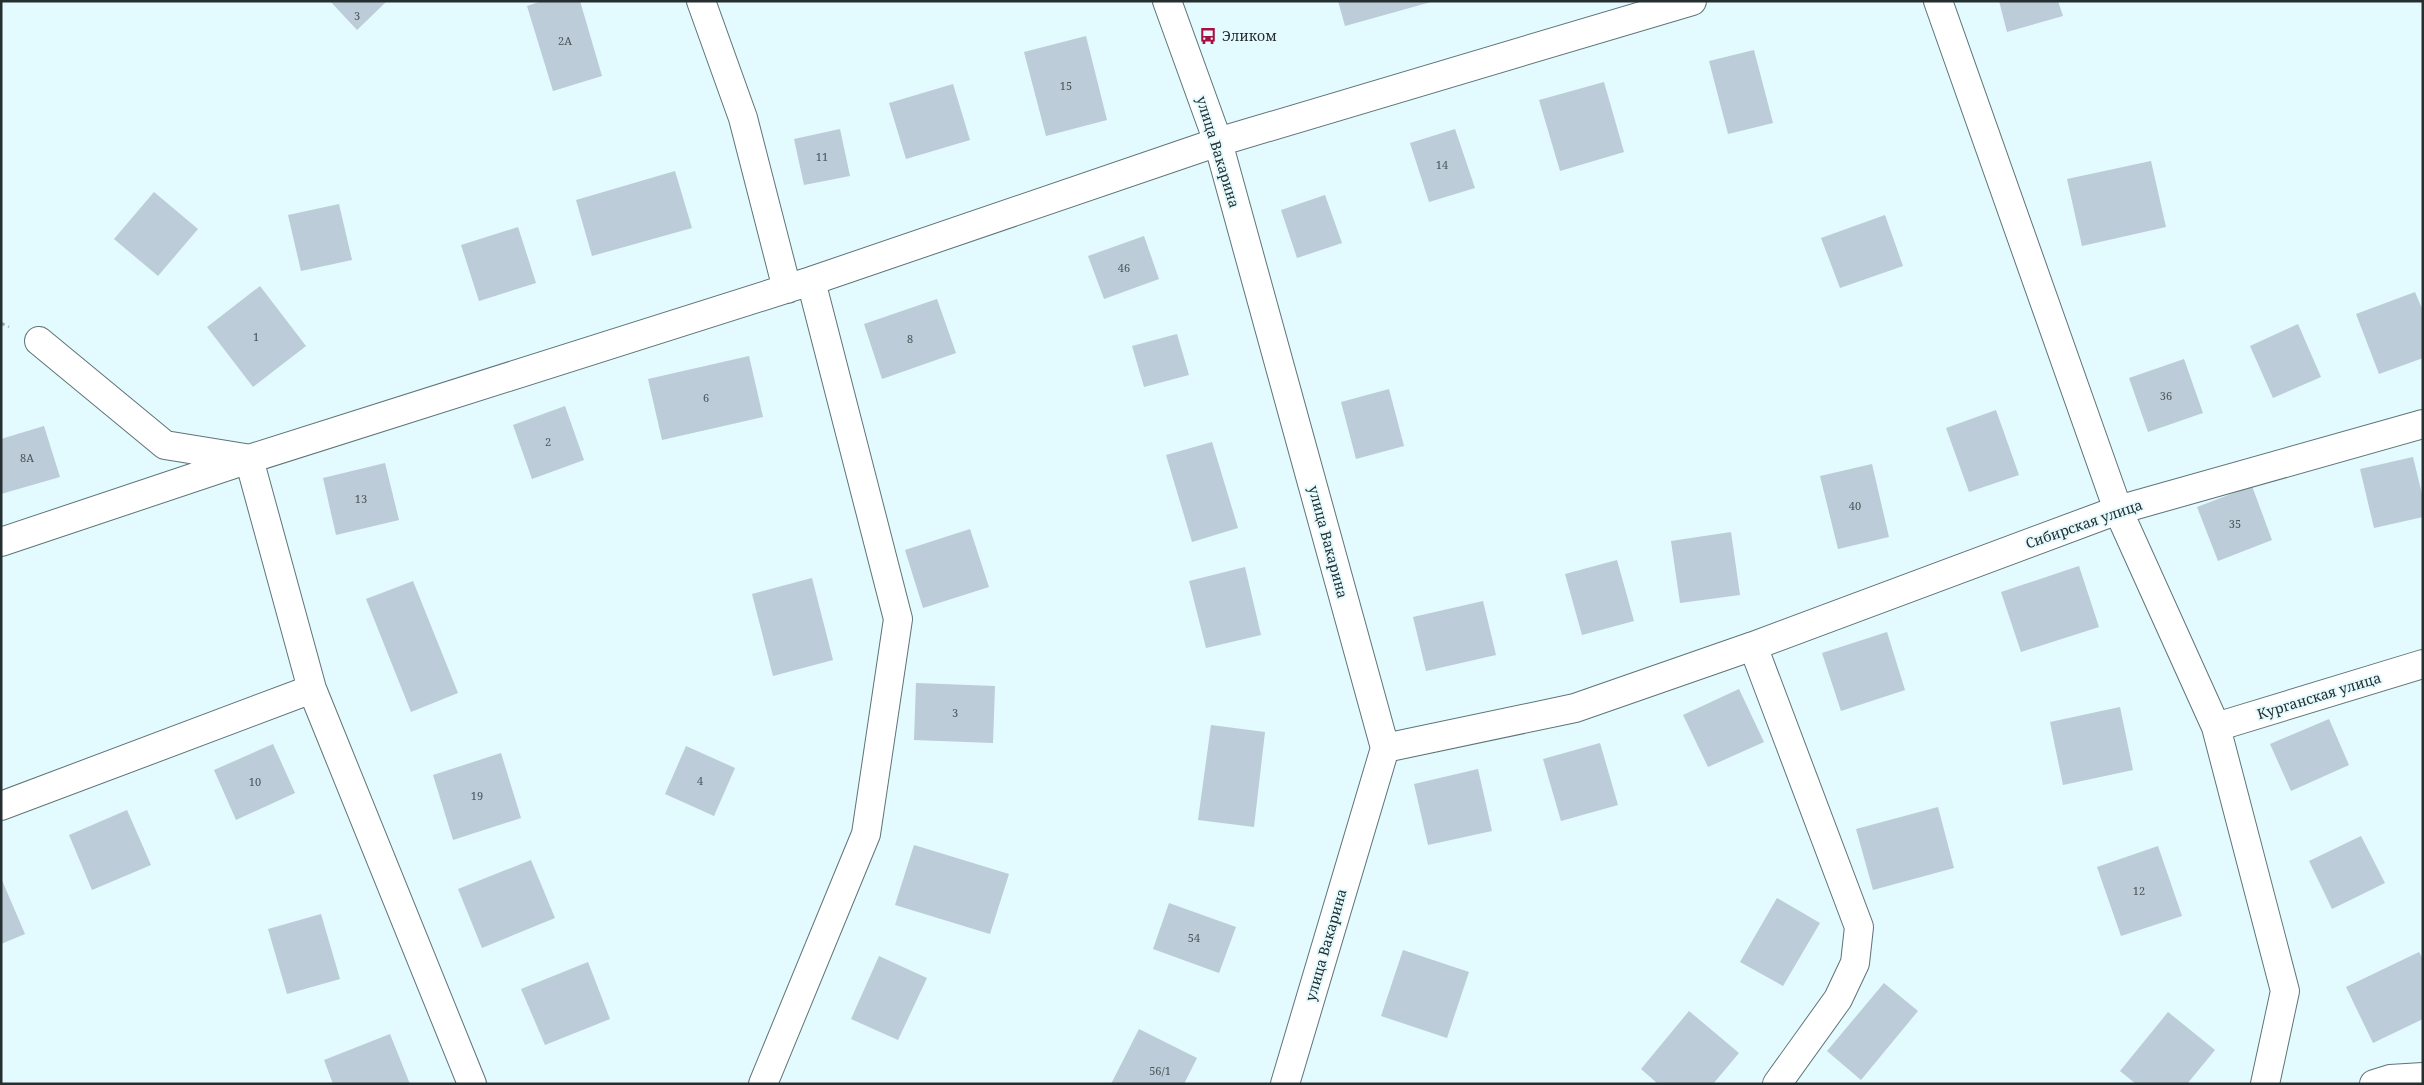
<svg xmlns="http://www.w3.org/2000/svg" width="2424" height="1085" viewBox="0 0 2424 1085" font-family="'Noto Serif',serif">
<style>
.building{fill:#bcccd9}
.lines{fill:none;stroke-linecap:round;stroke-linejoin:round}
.minor-casing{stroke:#5f7477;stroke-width:30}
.path{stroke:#9eb0b3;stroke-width:3;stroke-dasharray:4 4;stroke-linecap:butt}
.minor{stroke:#fff;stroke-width:28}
.labels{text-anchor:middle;stroke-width:4;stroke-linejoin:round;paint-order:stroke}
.number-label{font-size:11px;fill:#4c565a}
.poi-label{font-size:14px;fill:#262f30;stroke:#e3fafe;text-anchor:start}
.street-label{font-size:14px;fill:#262f30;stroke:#e3fafe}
</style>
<rect width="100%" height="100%" fill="#e3fafe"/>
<!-- building -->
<path class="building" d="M330,1H387L357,30Z
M542,1H580L602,76L553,91L527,6Z
M1338,1H1431V2L1345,26Z
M1999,1H2058L2063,16L2007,32Z
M1086,36L1107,120L1046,136L1024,52Z
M1754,50L1773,123L1728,134L1709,61Z
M1604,82L1624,152L1560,171L1539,100Z
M953,84L970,140L906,159L889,103Z
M840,129L850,176L804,185L794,139Z
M1455,129L1475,188L1429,202L1410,143Z
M2151,161L2166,227L2082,246L2067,179Z
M675,171L692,228L592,256L576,200Z
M154,192L198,229L158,276L114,239Z
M1325,195L1342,243L1297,258L1281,210Z
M339,204L352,260L301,271L288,215Z
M1885,215L1903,266L1840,288L1821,238Z
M518,227L536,283L479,301L461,245Z
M1144,236L1159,279L1104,299L1088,256Z
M260,286L306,346L253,387L207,327Z
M2415,292L2423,311V358L2379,374L2356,314Z
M937,299L956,353L882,379L864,324Z
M2298,324L2321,377L2273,398L2250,346Z
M1177,334L1189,375L1144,387L1132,346Z
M749,356L763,417L662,440L648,379Z
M2184,359L2203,413L2148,432L2129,378Z
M1389,389L1404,446L1356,459L1341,402Z
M565,406L584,460L532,479L513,425Z
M1996,410L2019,475L1969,492L1946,428Z
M44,426L60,477L1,494V439Z
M1212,442L1238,528L1192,542L1166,455Z
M2413,457L2423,498V517L2374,528L2360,469Z
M385,463L399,520L336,535L323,478Z
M1872,464L1889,537L1838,549L1820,476Z
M2252,486L2272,540L2218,561L2197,507Z
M970,529L989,587L923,608L905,550Z
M1731,532L1740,595L1680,603L1671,541Z
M1617,560L1634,621L1582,635L1565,574Z
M2079,566L2099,627L2021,652L2001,592Z
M1245,567L1261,635L1206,648L1189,581Z
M812,578L833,660L773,676L752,594Z
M413,581L458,693L411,712L366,599Z
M1483,601L1496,655L1426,671L1413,617Z
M1887,632L1905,690L1841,711L1822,653Z
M916,683L995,686L993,743L914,740Z
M1739,689L1764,742L1708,767L1683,715Z
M2120,707L2133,770L2063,785L2050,722Z
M2329,719L2349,765L2291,791L2270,744Z
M1211,725L1265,732L1254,827L1198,820Z
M1600,743L1618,805L1561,821L1543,759Z
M273,744L295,793L236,820L214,770Z
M686,746L735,768L714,816L665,794Z
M501,753L521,818L453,840L433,775Z
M1478,769L1492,831L1428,845L1414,784Z
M1938,807L1954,868L1873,890L1856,829Z
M127,810L151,865L92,890L69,835Z
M2361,836L2385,883L2332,909L2309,861Z
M914,845L1009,874L990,934L895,905Z
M2158,846L2182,916L2121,936L2097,867Z
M531,860L555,918L482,948L458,889Z
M1,878L25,934L1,944Z
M1777,898L1820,923L1783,986L1740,962Z
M1169,903L1236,927L1219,973L1153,949Z
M321,914L340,979L287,994L268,929Z
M1403,950L1469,972L1447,1038L1381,1016Z
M2419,952L2423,959V1019L2373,1043L2346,987Z
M879,956L927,978L898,1040L851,1019Z
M588,962L610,1019L545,1045L521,989Z
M1884,983L1918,1011L1861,1080L1827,1051Z
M1689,1011L1739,1053L1713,1084H1658L1641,1069Z
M2168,1012L2215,1050L2187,1084H2136L2120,1071Z
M1139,1029L1197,1058L1184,1084H1111Z
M390,1034L410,1084H333L324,1060Z"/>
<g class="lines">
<!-- minor casing -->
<g class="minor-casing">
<path id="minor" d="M701,1L743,118L787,289
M1167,1L1218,142L1385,748L1285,1084
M1938,1L2118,510L2216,727L2285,991L2265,1084
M39,341L165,445L245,458
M249,459L312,689L472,1084
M1,542L249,459L811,281L1218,142L1692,1
M1753,646L2118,510L2423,424
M2216,727L2423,664
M1385,748L1575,708L1753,646L1859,927L1855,963L1838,999L1777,1084
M1,806L312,689
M763,1084L866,834L898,619L811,281
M2374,1084L2390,1079L2423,1077"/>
</g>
<!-- path -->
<path class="path" d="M1,323L9,327"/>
<!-- minor -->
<use href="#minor" class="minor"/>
</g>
<!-- icons -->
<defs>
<g id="bus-bare" transform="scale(1.35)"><path d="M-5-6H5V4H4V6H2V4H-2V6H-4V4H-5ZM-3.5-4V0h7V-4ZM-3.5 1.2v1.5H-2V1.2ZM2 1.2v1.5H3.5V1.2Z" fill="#a70f3f" stroke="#e3fafe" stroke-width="2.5" paint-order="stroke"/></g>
</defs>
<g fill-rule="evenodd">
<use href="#bus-bare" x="1208" y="36"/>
</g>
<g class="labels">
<!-- number labels -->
<g class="number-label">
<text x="357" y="20">3</text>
<text x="565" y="45">2А</text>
<text x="1066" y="90">15</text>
<text x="822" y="161">11</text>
<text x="1442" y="169">14</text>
<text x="1124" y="272">46</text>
<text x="256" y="341">1</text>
<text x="910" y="343">8</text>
<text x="2166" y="400">36</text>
<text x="706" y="402">6</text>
<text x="548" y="446">2</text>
<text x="27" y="462">8А</text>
<text x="361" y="503">13</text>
<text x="1855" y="510">40</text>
<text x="2235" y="528">35</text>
<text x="955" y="717">3</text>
<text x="700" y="785">4</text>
<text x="255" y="786">10</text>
<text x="477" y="800">19</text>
<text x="2139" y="895">12</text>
<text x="1194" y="942">54</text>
<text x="1160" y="1075">56/1</text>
</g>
<!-- poi labels -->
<g class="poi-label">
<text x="1222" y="41">Эликом</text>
</g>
<!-- street labels -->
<g class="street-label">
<text transform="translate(1218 152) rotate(73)" y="5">улица Вакарина</text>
<text transform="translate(2084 524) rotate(-19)" y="5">Сибирская улица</text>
<text transform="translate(1328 542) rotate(75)" y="5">улица Вакарина</text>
<text transform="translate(2319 696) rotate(-17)" y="5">Курганская улица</text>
<text transform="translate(1326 945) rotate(-74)" y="5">улица Вакарина</text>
</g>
</g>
<!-- border -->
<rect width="2424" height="1085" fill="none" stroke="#262f30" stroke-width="5"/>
</svg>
